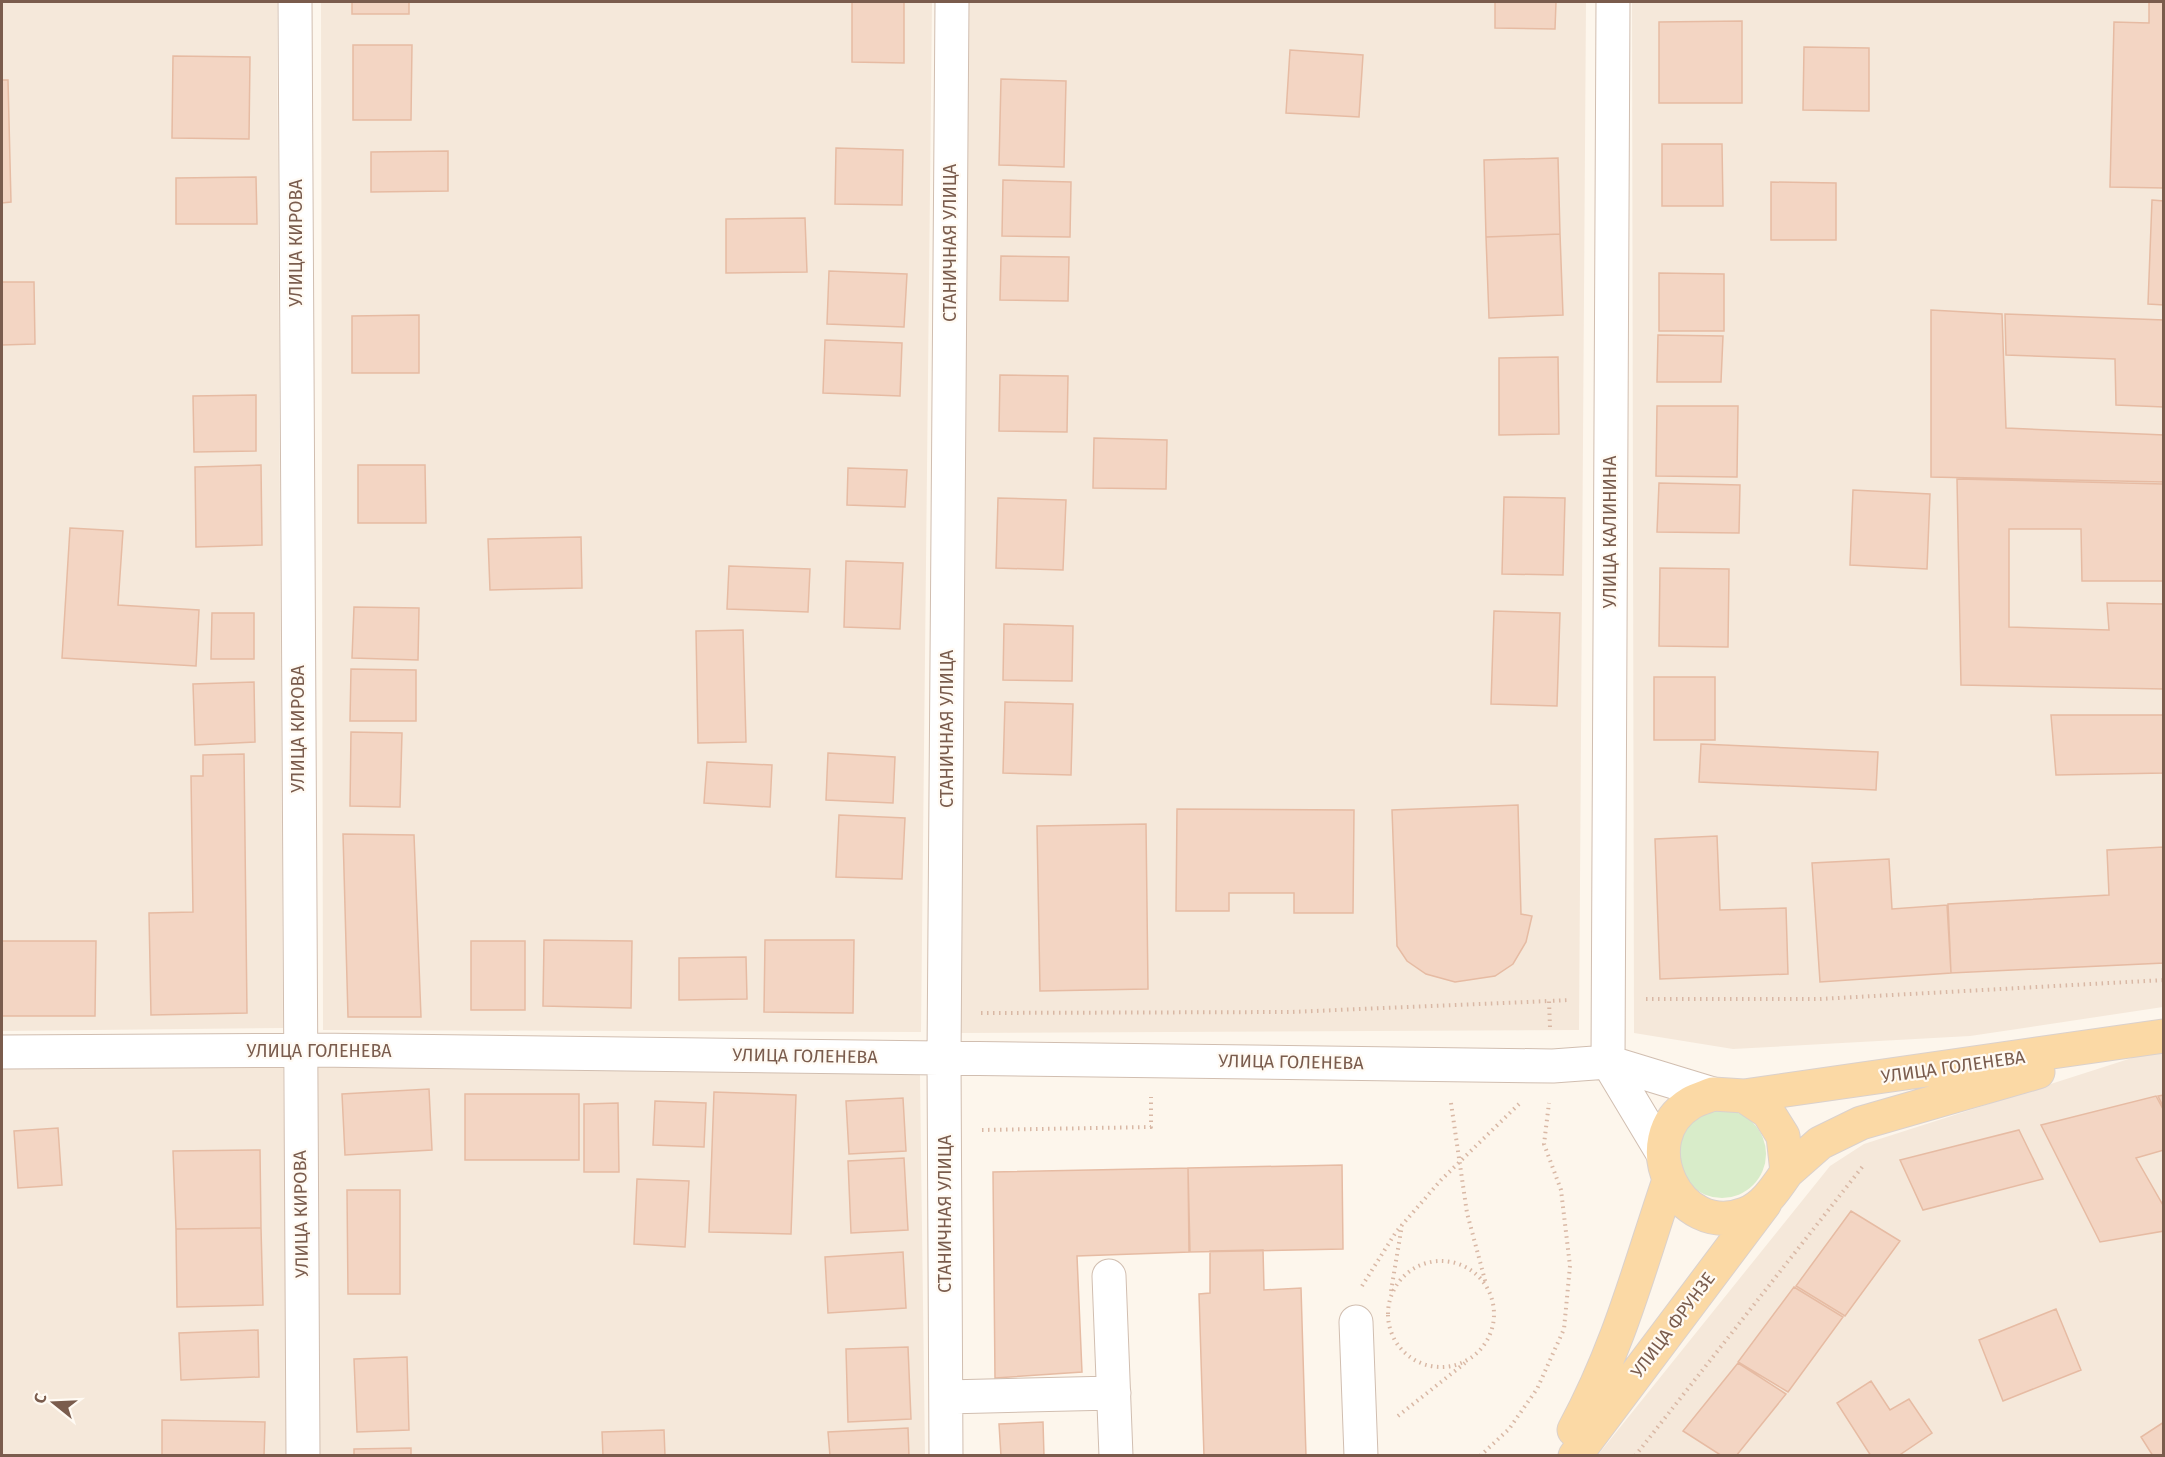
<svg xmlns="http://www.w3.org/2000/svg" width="2165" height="1457" viewBox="0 0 2165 1457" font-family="'Fira Sans',sans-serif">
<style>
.residential{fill:#f5e8da}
.green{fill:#d8ecc9}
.building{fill:#f3d5c3;stroke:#e6bba3;stroke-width:1.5}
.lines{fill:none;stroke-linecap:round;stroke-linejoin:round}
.minor-casing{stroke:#d1beb0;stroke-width:35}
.major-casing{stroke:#dad1cd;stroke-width:35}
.path{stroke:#d9b8a5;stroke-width:4;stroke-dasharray:1.5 4.5;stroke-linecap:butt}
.minor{stroke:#fff;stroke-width:33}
.major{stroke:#fbd9a5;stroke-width:33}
.labels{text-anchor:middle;stroke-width:4.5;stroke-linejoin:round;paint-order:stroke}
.street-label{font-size:18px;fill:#7a5c4d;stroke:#fffaf3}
</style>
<rect width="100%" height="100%" fill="#fdf6ec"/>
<!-- residential -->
<path class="residential" d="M2,2H277L283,1028L2,1031Z
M321,2H932L921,1032L323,1030Z
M968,2H1586L1579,1030L959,1033Z
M1632,2H2163V1007L1970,1036L1733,1049L1634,1033Z
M2163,1048V1455L1597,1456L1830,1166L1864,1144Z
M313,1066L920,1075L925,1455H316Z
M2,1067L283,1068L289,1455L2,1456Z"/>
<!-- green -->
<path class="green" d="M1678 1154a44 44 0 1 1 88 0a44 44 0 1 1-88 0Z"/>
<!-- building -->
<path class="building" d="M352,2H409V14H352Z
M852,2H904V63L852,62Z
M1495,2H1556L1555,29L1495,28Z
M2149,2H2164V188L2110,187L2114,22L2149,23Z
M1742,21V103H1659V22Z
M353,45H412L411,120H353Z
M1804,47L1869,48V111L1803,110Z
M1290,50L1363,55L1359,117L1286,113Z
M173,56L250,57L249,139L172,138Z
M1001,79L1066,81L1064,167L999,165Z
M2,80H8L11,202L2,203Z
M1662,144H1722L1723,206H1662Z
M836,148L903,150L902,205L835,204Z
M448,151V191L371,192V152Z
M1558,158L1560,234L1486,237L1484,160Z
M256,177L257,224H176V178Z
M1003,180L1071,182L1070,237L1002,236Z
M1771,182L1836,183V240H1771Z
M2152,200L2164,201V305L2148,304Z
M805,218L807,272L726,273V219Z
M1560,234L1563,315L1489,318L1486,237Z
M1001,256L1069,257L1068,301L1000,300Z
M829,271L907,274L904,327L827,324Z
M1659,273L1724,274V331H1659Z
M2,282H34L35,344L2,345Z
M1931,310L2002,314L2006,428L2164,435V482L1931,477Z
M2005,314L2164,320V407L2116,405L2115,359L2006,355Z
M419,315V373H352V316Z
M1658,335L1723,336L1721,382H1657Z
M825,340L902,343L900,396L823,393Z
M1558,357L1559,434L1499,435V358Z
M1000,375L1068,376L1067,432L999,431Z
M256,395V451L194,452L193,396Z
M1657,406H1738L1737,477L1656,476Z
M1094,438L1167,440L1166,489L1093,488Z
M261,465L262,545L196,547L195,467Z
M358,465H425L426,523H358Z
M848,468L907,470L905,507L847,505Z
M1957,479L2164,484V581H2082L2081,529H2009V627L2109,630L2107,603L2164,604V689L1961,685Z
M1659,483L1740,485L1739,533L1657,532Z
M1853,490L1930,494L1927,569L1850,565Z
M1504,497L1565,498L1563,575L1502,574Z
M998,498L1066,500L1063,570L996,568Z
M70,528L123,531L118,605L199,610L196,666L62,658Z
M581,537L582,588L490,590L488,539Z
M846,561L903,563L900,629L844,627Z
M729,566L810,569L808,612L727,609Z
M1660,568L1729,569L1728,647L1659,646Z
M354,607L419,608L418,660L352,658Z
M1494,611L1560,613L1557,706L1491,704Z
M212,613H254V659H211Z
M1004,624L1073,626L1072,681L1003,680Z
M743,630L746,742L698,743L696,631Z
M351,669L416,670V721H350Z
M1654,677H1715V740H1654Z
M254,682L255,742L195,745L193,684Z
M1005,702L1073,704L1071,775L1003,773Z
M2051,715H2164V773L2056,775Z
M351,732L402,733L400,807L350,806Z
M1701,744L1878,752L1876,790L1699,782Z
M828,753L895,757L893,803L826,800Z
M244,754L247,1013L151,1015L149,913L193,912L191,776H203V755Z
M707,762L772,765L770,807L704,803Z
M1518,805L1521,914L1532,916L1526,942L1513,964L1495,976L1455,982L1426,974L1407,961L1397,946L1392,810Z
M1177,809L1354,810L1353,913H1294V893H1229V911H1176Z
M839,815L905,818L902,879L836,877Z
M1146,824L1148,989L1040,991L1037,826Z
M343,834L414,835L421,1017H348Z
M1717,836L1720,910L1786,908L1788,974L1660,979L1655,839Z
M2164,847V963L1951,973L1948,904L2109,895L2107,850Z
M1889,859L1892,909L1947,905L1951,973L1820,982L1812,863Z
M544,940L632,941L631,1008L543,1006Z
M765,940H854L853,1013L764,1012Z
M2,941H96L95,1016H2Z
M471,941H525V1010H471Z
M746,957L747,999L679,1000V958Z
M429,1089L432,1150L345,1155L342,1094Z
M714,1092L796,1095L791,1234L709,1232Z
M465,1094H579V1160H465Z
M2164,1095V1108L2158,1096Z
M2156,1096L2164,1111V1150L2136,1158L2164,1207V1231L2100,1242L2041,1125Z
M903,1098L906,1151L849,1154L846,1101Z
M655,1101L706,1103L704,1147L653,1145Z
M618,1103L619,1172H584V1104Z
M58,1128L62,1185L18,1188L14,1131Z
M2019,1130L2043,1179L1923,1210L1900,1160Z
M260,1150L261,1228L176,1229L173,1151Z
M904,1158L908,1230L851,1233L848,1161Z
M1342,1165L1343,1249L1189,1252L1188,1168Z
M1188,1168L1190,1252L1077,1256L1082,1372L995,1378L993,1172Z
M637,1179L689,1181L685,1247L634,1244Z
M347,1190H400V1294H348Z
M1851,1211L1900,1241L1845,1316L1796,1286Z
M261,1228L263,1305L177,1307L176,1229Z
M1263,1250L1264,1290L1301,1288L1306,1456H1204L1199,1294L1210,1293V1251Z
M903,1252L906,1308L828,1313L825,1257Z
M1794,1287L1843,1317L1788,1392L1738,1362Z
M2056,1309L2081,1370L2003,1401L1979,1340Z
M258,1330L259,1377L181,1380L179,1333Z
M908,1347L911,1419L848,1422L846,1349Z
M407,1357L409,1430L357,1432L354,1359Z
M1738,1363L1786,1394L1736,1456H1722L1683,1431Z
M1871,1381L1890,1410L1909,1399L1932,1433L1898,1456H1871L1837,1403Z
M162,1420L265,1422L264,1456H162Z
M1043,1422L1044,1456H1001L999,1424Z
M2164,1422V1456H2153L2141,1437Z
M908,1428L909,1456H830L828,1432Z
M664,1430L665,1456H603L602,1432Z
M411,1448V1456H354V1449Z"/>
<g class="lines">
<!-- minor casing -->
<g class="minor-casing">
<path id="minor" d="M295,2L303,1456
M2,1052L315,1050L1553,1066L1608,1062L1713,1094
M1608,1062L1613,2
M1608,1062L1662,1152
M1109,1276L1116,1456
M1356,1322L1361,1456
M946,1397L1114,1393
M946,1456L944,1058L952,2"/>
</g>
<!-- major casing -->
<g class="major-casing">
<path id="major" d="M1713,1094L1744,1096L1768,1112L1783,1136L1787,1172C1776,1188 1764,1207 1745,1214C1678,1240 1631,1139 1691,1103C1698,1099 1706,1097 1713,1094Z
M1744,1096L2163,1036
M1787,1172L1820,1143L1861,1123L2038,1072
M1574,1430C1618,1349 1639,1269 1668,1183
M1575,1456L1765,1203"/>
</g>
<!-- path -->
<path class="path" d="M1646,999H1820L2164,980
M981,1013L1291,1012L1549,1001
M1550,1027L1549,1001L1569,1000
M1451,1103L1467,1213L1486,1284
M982,1130L1151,1127V1097
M1388 1314a53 53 0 1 1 106 0a53 53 0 1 1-106 0Z
M1362,1286L1396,1232L1441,1180L1519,1104
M1391,1291L1402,1225
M1398,1416L1465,1363
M1480,1456L1509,1429L1537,1389L1564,1329L1570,1266L1561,1190L1544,1144L1549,1103
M1635,1456L1863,1166"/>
<!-- minor -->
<use href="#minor" class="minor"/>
<!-- major -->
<use href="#major" class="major"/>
</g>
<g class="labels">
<!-- street labels -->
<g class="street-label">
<text transform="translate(296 243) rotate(-90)" y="6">УЛИЦА КИРОВА</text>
<text transform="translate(950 243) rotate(-90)" y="6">СТАНИЧНАЯ УЛИЦА</text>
<text transform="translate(1610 532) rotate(-90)" y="6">УЛИЦА КАЛИНИНА</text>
<text transform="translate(298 729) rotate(-90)" y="6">УЛИЦА КИРОВА</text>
<text transform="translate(947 729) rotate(-90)" y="6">СТАНИЧНАЯ УЛИЦА</text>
<text x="319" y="1057">УЛИЦА ГОЛЕНЕВА</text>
<text transform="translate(805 1056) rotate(1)" y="6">УЛИЦА ГОЛЕНЕВА</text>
<text transform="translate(1291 1062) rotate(1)" y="6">УЛИЦА ГОЛЕНЕВА</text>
<text transform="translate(1953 1067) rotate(-8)" y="6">УЛИЦА ГОЛЕНЕВА</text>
<text transform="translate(301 1214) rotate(-91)" y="6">УЛИЦА КИРОВА</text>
<text transform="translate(945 1214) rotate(-90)" y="6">СТАНИЧНАЯ УЛИЦА</text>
<text transform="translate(1673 1325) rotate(-53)" y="6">УЛИЦА ФРУНЗЕ</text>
</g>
</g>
<!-- border -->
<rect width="2165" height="1457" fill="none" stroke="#7a5c4d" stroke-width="6"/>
<!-- north arrow -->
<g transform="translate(54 1403) rotate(288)" stroke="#fffaf3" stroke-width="4.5" paint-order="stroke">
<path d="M0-4.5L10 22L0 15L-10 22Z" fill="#7a5c4d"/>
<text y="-9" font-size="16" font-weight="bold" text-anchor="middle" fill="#7a5c4d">С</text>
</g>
</svg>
